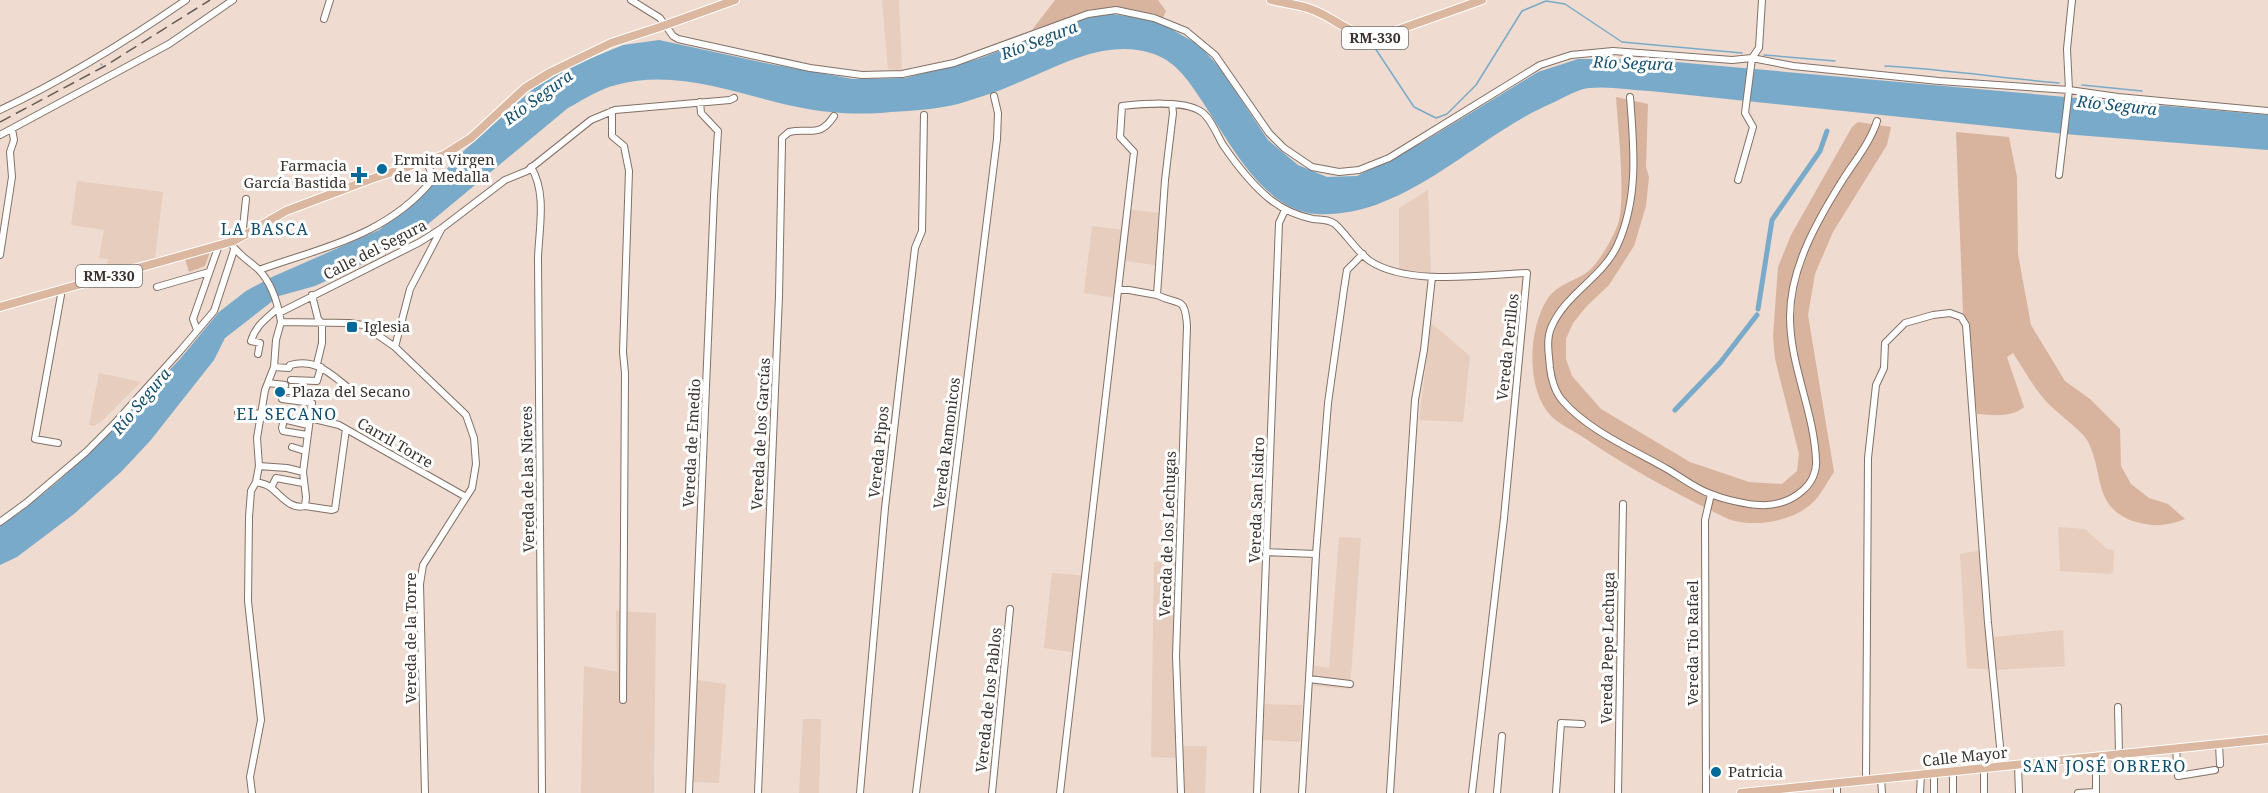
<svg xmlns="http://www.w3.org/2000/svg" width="2268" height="793" viewBox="0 0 2268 793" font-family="'Noto Serif',serif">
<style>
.built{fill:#e7cdbd}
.green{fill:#d8b49e}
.water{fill:#7aaac9}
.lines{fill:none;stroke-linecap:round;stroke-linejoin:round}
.stream{stroke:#7aaac9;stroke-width:1.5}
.canal{stroke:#7aaac9;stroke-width:5}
.minor-casing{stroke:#827167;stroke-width:8}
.major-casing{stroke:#fff;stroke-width:10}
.minor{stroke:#fff;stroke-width:6}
.major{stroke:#dcb7a0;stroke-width:8}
.rail{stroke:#665b55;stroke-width:1.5;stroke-dasharray:12 6;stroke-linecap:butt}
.poi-dot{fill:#026a98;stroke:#fff;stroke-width:2}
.labels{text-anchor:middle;stroke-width:6;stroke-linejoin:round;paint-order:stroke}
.shield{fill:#fff;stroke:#75706d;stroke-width:1.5}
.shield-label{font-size:14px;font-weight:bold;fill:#3a322e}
.poi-label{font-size:15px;fill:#3a322e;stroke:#fff;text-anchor:start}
.street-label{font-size:15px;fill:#3a322e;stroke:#fff}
.water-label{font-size:16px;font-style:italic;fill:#134f6e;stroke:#fff}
.neighbourhood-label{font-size:16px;letter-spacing:1.5px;fill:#0d4c6c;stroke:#fff}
</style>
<rect width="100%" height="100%" fill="#efdbcf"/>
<!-- built -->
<path class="built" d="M882,0H899L902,70L888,69Z
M77,181L163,192L155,258L106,270L108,259L99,258L104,230L71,225Z
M1428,190L1431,273L1399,269V208Z
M1126,209L1160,213L1155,265L1125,261L1115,298L1084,293L1092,226L1123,230Z
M1431,323L1470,356L1463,422L1419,420Z
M99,373L141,382L102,421L94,426L89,425Z
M2058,527L2085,529L2107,549L2114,550L2113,571L2110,574L2060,571Z
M1339,537L1361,538L1350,689L1314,686V666L1329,668Z
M1983,550L1985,552L1993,637L2063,630L2065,666L1996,670L1967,668L1960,554Z
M1154,562H1176V758L1151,757Z
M1052,573L1088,576L1078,653L1044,648Z
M616,611L656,613L654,793H581L584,666L617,672Z
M697,680L726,684L719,783L692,782Z
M1264,704L1302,705L1300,742L1262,740Z
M803,719H821L819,793H799Z
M1182,746H1207L1205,793H1184Z"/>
<!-- green -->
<path class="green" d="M1055,0H1158L1166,11L1163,18H1159L1120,9L1093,10L1032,30Z
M1616,97L1648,104L1646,167L1649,177L1646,206L1634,246L1609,285L1586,307L1573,323L1566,339V359L1572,376L1601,409L1690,462L1749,482L1782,484L1797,471L1799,454L1775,359L1773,336L1778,267L1791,235L1852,127L1858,122L1891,127L1887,145L1833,232L1815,274L1808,315L1834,472C1827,482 1820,497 1810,505C1791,522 1748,529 1724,517C1677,494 1630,469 1586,439C1576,432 1562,426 1552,417C1525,390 1528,328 1548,298C1557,285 1574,281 1586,273C1598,265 1613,238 1618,224C1626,199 1618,126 1616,97Z
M1956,132L2009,137L2017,177L2018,254L2031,325L2065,381L2090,399L2120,429L2121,466L2131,484L2149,498L2168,504L2185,519C2167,526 2154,527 2136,522C2091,508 2105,472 2087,440C2081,430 2054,411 2044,399C2032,385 2023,368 2013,353L2007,357L2024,407C2011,418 1993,415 1977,414L1963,313Z
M210,252L205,266L189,272L185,259Z"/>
<!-- water -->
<path class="water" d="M1112,14L1147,19L1166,26L1199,45L1220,68L1268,140L1298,165L1327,177L1357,176L1423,142L1538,72L1578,59H1642L2268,115V150L2076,135L1650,91C1630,90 1609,86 1589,88C1577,89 1562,99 1550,104C1476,136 1404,219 1317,214C1264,211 1230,143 1204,104C1191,84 1177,62 1154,54C1106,37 1057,67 1015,84C997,92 977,98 958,104C937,109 913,111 891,112C872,114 850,114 831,112C760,106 689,65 616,85C599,89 583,100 568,108L416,234L358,266L315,286L279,296L225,338L214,360L150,441L121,472L74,514L17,557L0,565V524L19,513L55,484L96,447L180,359L219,312L246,291L272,277L379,230L434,184L457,157L533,89L572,66L623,45L659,40L770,64L853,79L905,78L978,59L1086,18Z"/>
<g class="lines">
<!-- stream -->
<path class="stream" d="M1371,42L1414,107L1436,118L1447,114L1476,85L1522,11L1546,1L1565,4L1622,42L1742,53
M1764,55L1835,61
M101,64L102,65
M1885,66C1943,69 2001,78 2059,83
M2082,85L2142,91"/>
<!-- canal -->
<path class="canal" d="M1758,309L1772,220L1820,151L1827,131
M1675,410L1720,363L1757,315"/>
<!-- minor casing -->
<g class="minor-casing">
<path id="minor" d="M631,0L660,18L673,36L678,39L810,68L862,75L902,74L954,63L1088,14L1116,10L1154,18L1186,31L1215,55L1269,133L1284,148L1312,167L1339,172L1359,170L1389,158L1540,65L1571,55L1613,51L1732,60L1752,58L1793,66L1939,81L2069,90L2118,97L2268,111
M324,19L330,0
M1630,97C1634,148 1639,198 1617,246C1602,278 1565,294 1551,328C1546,340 1549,355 1550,368C1551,378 1555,392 1562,400C1587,430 1634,450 1667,469C1681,477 1696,489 1711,494C1723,499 1748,505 1760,505C1775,506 1791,501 1802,491C1811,484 1817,472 1816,460C1814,411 1790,366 1790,317C1790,268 1817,221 1842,181C1854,162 1870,143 1877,121
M0,110C64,80 128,40 186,0
M612,111V136L624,146L629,171L623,352L625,373L623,700
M0,135L169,44L233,0
M531,167C547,193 539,228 538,258L542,793
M2059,175L2069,90L2067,49L2072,0
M1738,180L1753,127L1745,113L1752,58L1759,48L1762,0
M242,237L246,199
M230,242C237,254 248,260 258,269C271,282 278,304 281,322L349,323L363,325L395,347L466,415L474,438L476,464L472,488L423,565L420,584L425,793
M0,255L12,177L10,152L14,140L12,129
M259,270C323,247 387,236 433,179L427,161
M157,287L209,272
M1119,290H1129L1157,295L1165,180L1173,113L1172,104
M312,295L318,319L322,323V343L317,364
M1157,295C1179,306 1185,295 1187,326L1176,656L1181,793
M279,313L420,242L442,228L505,180L527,171L591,120L615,110L730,100L734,98
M197,330L193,319L219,245
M395,347L410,289L442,228
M258,354L260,343L251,341C256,325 266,319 278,308
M274,367L289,368L290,365C317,358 330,374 350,389
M291,380L317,381L321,367
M284,391H296
M238,412L262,414L308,425
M310,418L339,425L466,497
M284,419L282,428L283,431L307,435
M58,443L35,439L61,295L60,290
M292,447L305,451
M259,466L287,468L303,472
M256,482C261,483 266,484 270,487C281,495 290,510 305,506L306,497L303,472L312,403L282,399L285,385L268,383
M271,488L276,478L303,483
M305,506L332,510L335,509L346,429
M0,522L26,503L86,452L114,424L180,351L214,311L234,250
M1266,552L1316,554L1309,679
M1316,554L1328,403L1344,289L1347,270L1363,254
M2118,707L2119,754
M2219,744L2220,764
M2176,748L2178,776L2215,770
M2018,765L2019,793
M1953,772V793
M1881,779L1882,793
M1866,780L1868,458L1876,385L1884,368L1885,343L1905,323L1933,315L1950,313L1961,317L1966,325L1988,623L2002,767
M1837,783V793
M252,793L250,777L261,720L248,601L249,517L251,491L256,482L259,466L257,438L265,390L274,367L276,340L281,322
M689,793L714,196L718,131L701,113L700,102
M758,793L779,296L782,143V138L789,132C810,127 819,139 834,116
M860,793L885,508L915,248L922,231L924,115
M916,793L997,139L998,113L994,96
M992,793L1010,609
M1060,793L1134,152L1120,137L1122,106C1142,104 1183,100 1200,111C1210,116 1217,135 1223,145C1236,164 1253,186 1271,200C1284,210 1298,216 1313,219C1322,220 1328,219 1335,224C1347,235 1357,252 1370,261C1408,286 1482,275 1527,273L1504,518L1472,793
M1257,793L1279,223L1285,210
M1302,793L1309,679L1350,684
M1390,793L1415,400L1424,350L1432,277
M1497,793L1502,736
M1556,793L1561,723L1582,724
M1618,793L1623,504
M1706,793L1705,520L1711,494
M1920,793L1921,775
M1934,793V773
M1984,793V768
M2078,793L2096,792V756"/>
</g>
<!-- major casing -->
<g class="major-casing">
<path id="major" d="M1271,0C1285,4 1300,4 1313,10C1336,18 1358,43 1384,35L1482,0
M0,307L234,241L286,211L371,179L444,155L471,138L525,88L551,72L611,43L660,27L735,0
M1741,793L2268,739"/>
</g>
<!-- minor -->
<use href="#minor" class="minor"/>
<!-- major -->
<use href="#major" class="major"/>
<!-- rail -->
<path class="rail" d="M0,122L105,66L210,0"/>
</g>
<!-- markers -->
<g class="poi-dot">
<circle cx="382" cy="169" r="6"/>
<path d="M356 166h6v6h6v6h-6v6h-6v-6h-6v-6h6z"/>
<rect x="346" y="321" width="12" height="12" rx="3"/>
<circle cx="280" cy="392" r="6"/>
<circle cx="1716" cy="772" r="6"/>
</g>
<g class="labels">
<!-- shield labels -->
<g class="shield">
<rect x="1342" y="27" width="66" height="22" rx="4.5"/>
<rect x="76" y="265" width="66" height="22" rx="4.5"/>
</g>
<g class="shield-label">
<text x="1375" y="43">RM-330</text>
<text x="109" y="281">RM-330</text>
</g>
<!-- poi labels -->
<g class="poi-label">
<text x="394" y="165">Ermita Virgen<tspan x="394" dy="17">de la Medalla</tspan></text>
<text x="347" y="171" text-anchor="end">Farmacia<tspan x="347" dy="17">García Bastida</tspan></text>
<text x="364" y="332">Iglesia</text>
<text x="292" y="397">Plaza del Secano</text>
<text x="1728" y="777">Patricia</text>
</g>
<!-- street labels -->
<g class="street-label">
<text transform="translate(375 250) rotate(-27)" y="5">Calle del Segura</text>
<text transform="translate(1508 347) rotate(-84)" y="5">Vereda Perillos</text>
<text transform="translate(761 434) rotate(-87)" y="5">Vereda de los Garcías</text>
<text transform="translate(395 443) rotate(30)" y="5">Carril Torre</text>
<text transform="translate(692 443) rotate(-87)" y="5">Vereda de Emedio</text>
<text transform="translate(947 443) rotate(-83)" y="5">Vereda Ramonicos</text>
<text transform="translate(879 452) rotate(-84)" y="5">Vereda Pipos</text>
<text transform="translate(528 479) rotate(-91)" y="5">Vereda de las Nieves</text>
<text transform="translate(1257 500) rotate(-88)" y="5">Vereda San Isidro</text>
<text transform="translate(1168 534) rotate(-88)" y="5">Vereda de los Lechugas</text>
<text transform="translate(411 638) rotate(-90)" y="5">Vereda de la Torre</text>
<text transform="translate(1693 643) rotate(-90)" y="5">Vereda Tio Rafael</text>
<text transform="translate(1608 648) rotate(-89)" y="5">Vereda Pepe Lechuga</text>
<text transform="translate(989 700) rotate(-84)" y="5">Vereda de los Pablos</text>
<text transform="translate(1965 757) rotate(-6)" y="5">Calle Mayor</text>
</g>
<!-- water labels -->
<g class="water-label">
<text transform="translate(1039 40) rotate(-21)" y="6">Río Segura</text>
<text transform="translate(1633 63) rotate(2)" y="6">Río Segura</text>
<text transform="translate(538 97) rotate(-36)" y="6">Río Segura</text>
<text transform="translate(2117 105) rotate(6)" y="6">Río Segura</text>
<text transform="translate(141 401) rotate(-50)" y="6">Río Segura</text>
</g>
<!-- neighbourhood labels -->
<g class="neighbourhood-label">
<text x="265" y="235">LA BASCA</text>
<text x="287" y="420">EL SECANO</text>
<text x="2105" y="772">SAN JOSÉ OBRERO</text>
</g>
</g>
</svg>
